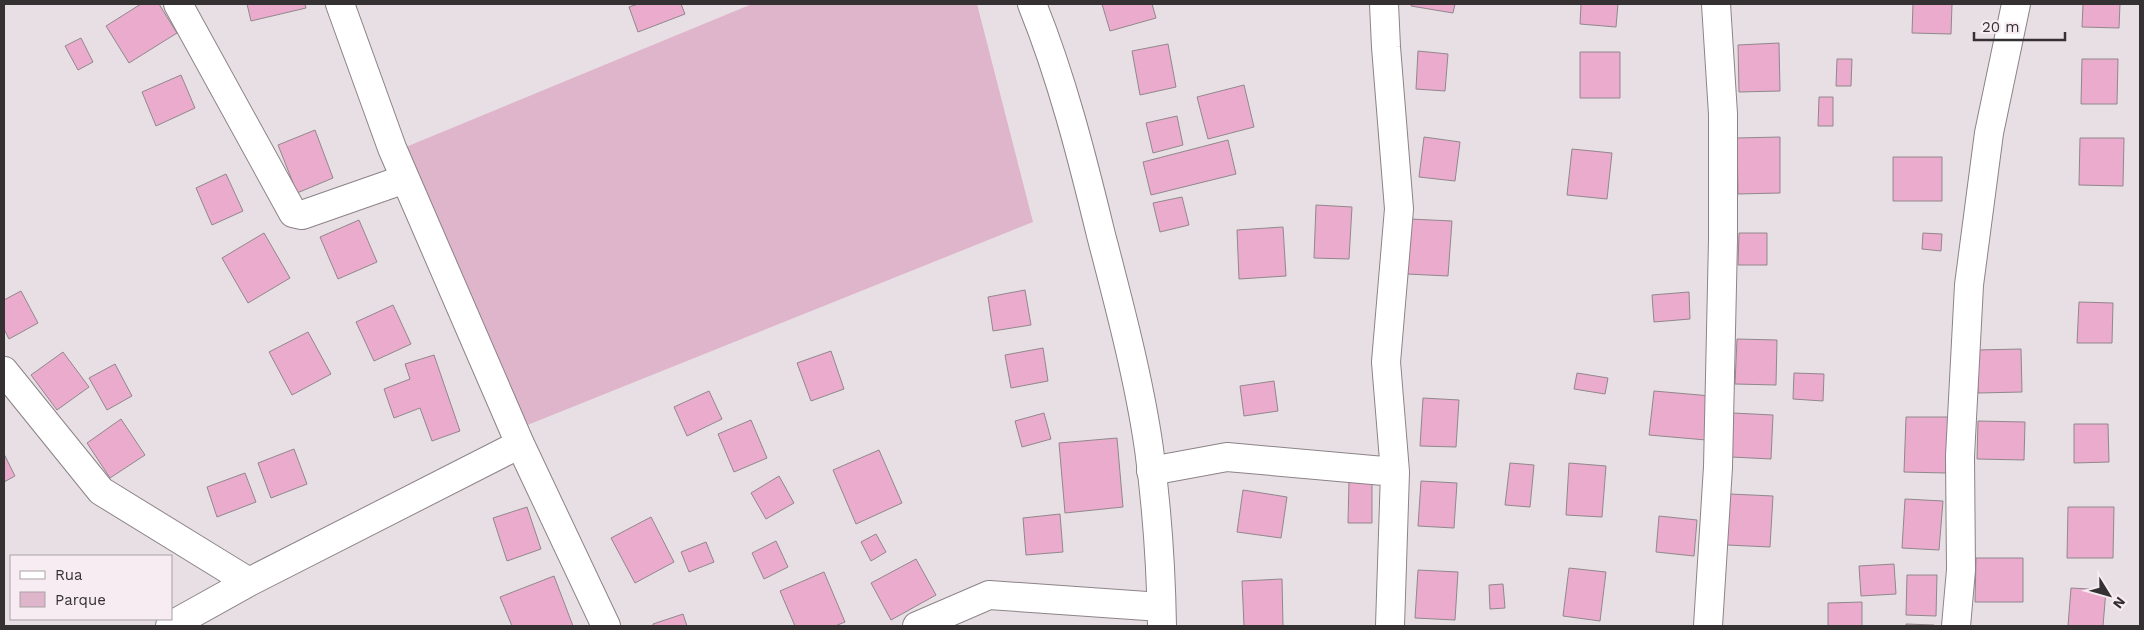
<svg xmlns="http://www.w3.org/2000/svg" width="2144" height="630" viewBox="0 0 2144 630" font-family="'Work Sans',sans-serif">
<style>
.park{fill:#deb5ca}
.building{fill:#eaabcc;stroke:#90888c}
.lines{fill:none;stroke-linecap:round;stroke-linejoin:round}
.minor-casing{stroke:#8c8387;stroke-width:30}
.tertiary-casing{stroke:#8c8387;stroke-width:30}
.minor{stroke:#fff;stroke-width:28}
.tertiary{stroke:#fff;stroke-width:28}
</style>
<rect width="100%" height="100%" fill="#e8dfe4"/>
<!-- park -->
<path class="park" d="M752,4H977L1033,222L525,426L401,149Z"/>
<!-- building -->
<path class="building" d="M141,4H159L177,33L129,63L106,26Z
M247,4H305L306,8L251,21Z
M638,4H681L685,14L638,32L629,7Z
M1102,4H1152L1156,18L1110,31Z
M1411,4H1455L1453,13L1411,6Z
M1581,4H1618L1616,27L1580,24Z
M1913,4H1952L1951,34L1912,33Z
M2083,4H2120L2119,28L2082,27Z
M81,38L93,62L78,70L65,46Z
M1779,43L1780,91L1739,92L1738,45Z
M1168,44L1176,87L1140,95L1132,51Z
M1418,51L1448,54L1445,91L1416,89Z
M1580,52H1620V98H1580Z
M1837,59H1852L1851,86H1836Z
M2082,59H2118L2117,104H2081Z
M181,75L195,108L156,126L142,92Z
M1244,85L1254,127L1208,139L1197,97Z
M1819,97H1833V126H1818Z
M1177,116L1183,145L1153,153L1146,123Z
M315,130L333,178L297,193L278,145Z
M1424,137L1460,142L1455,181L1419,177Z
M1780,137V193L1738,194L1737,138Z
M2080,138H2124L2123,186L2079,185Z
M1228,140L1236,174L1151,195L1143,162Z
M1572,149L1612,153L1607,199L1567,195Z
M1893,157H1942V201H1893Z
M226,174L243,211L212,225L196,188Z
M1182,197L1189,225L1160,232L1153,203Z
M1316,205L1352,207L1349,259L1314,258Z
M1410,219L1452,221L1448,276L1407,274Z
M359,220L377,262L338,279L320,237Z
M1283,227L1286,276L1239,279L1237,230Z
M264,233L290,278L248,303L222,258Z
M1739,233H1767V265H1738Z
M1923,233L1942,234L1941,251L1922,249Z
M1025,290L1031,325L993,331L988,297Z
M21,291L38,323L9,339L4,329V300Z
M1689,292L1690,319L1654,322L1652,295Z
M2079,302L2113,303L2112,343H2077Z
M393,305L411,344L374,361L356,322Z
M308,332L331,374L292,395L269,352Z
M1737,339L1777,340L1776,385L1735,384Z
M1043,348L1048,381L1011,388L1005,355Z
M2021,349L2022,392L1978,393L1977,350Z
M831,351L844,389L811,401L797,363Z
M63,352L89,387L57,410L31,375Z
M434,355L460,431L432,441L420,408L394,418L384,389L410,379L405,364Z
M115,364L132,396L107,410L89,378Z
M1577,373L1608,378L1605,394L1574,389Z
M1794,373L1824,374L1823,401L1793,399Z
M1274,381L1278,411L1244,416L1240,386Z
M709,391L722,419L687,436L674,407Z
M1654,391L1711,396L1706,440L1649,435Z
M1423,398L1459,400L1456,447L1420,446Z
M1044,413L1051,439L1022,447L1015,421Z
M1733,413L1773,415L1771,459L1731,457Z
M1906,417H1948L1946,473L1904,472Z
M121,419L145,455L110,478L87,443Z
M751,420L767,458L734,472L718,434Z
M1978,421L2025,422L2024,460L1977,459Z
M2074,424H2108L2109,462L2074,463Z
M1117,438L1123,507L1065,513L1059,443Z
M294,449L307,484L271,498L258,463Z
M879,450L902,503L856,524L833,470Z
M4,454L15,476L4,482Z
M1510,463L1534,465L1530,507L1505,505Z
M1569,463L1606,466L1602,517L1566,515Z
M245,473L256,502L217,517L207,487Z
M779,476L794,503L766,519L751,493Z
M1349,480H1372V523H1348Z
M1421,481L1457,483L1454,528L1418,526Z
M1243,490L1287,497L1281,538L1237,532Z
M1730,494L1773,496L1770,547L1727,545Z
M1905,499L1943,501L1939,550L1902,548Z
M527,507L541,549L507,561L493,518Z
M2068,507H2114L2113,558H2067Z
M1060,514L1063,552L1026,555L1023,518Z
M1659,516L1697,520L1694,556L1656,552Z
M651,517L674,562L635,583L611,538Z
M876,534L886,552L871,561L861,542Z
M776,541L788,567L764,579L752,553Z
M706,542L714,562L689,572L681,552Z
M1976,558H2023V602H1975Z
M916,559L936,595L891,620L871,583Z
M1894,564L1896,594L1861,596L1859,566Z
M1569,568L1606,572L1600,621L1563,616Z
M1418,570L1458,572L1455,620L1415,618Z
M824,572L845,622L835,626H795L780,591Z
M1907,575H1937L1936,616L1906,615Z
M554,576L573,626H512L500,597Z
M1282,579L1283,626H1244L1242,581Z
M1503,584L1505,608L1490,609L1489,585Z
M2071,588L2106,590L2103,626H2068Z
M1862,602V626H1828V603Z
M683,614L687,626H653V624Z
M1906,624L1934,625V626H1906Z"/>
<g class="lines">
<!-- minor casing -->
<g class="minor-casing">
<path id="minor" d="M178,4L293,213L302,215L405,179
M340,4L392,148L520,444L606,626
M4,371L101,491L249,582
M1151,471L1227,457L1395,472L1386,362L1399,209L1386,47L1384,4
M170,626L249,582L520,444
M917,626L989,595L1161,607
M1390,626L1395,472
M1708,626L1718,467L1723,240V114L1716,4
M1956,626L1961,570L1960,456L1969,285L1989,133L2016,4"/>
</g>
<!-- tertiary casing -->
<g class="tertiary-casing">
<path id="tertiary" d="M1032,4C1062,78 1082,157 1101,235C1119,304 1139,379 1149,449C1157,508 1161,567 1162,626"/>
</g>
<!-- minor -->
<use href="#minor" class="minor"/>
<!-- tertiary -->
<use href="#tertiary" class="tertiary"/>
</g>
<!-- border -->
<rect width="2144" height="630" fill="none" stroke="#353133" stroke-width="10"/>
<!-- legend -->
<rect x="10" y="555" width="162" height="65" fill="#f6ecf1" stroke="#a9a1a5"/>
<rect x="20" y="571" width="25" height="8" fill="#ffffff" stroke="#a9a1a5"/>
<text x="55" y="580" font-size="15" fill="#353133">Rua</text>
<rect x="20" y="592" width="25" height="15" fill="#deb5ca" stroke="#a9a1a5"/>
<text x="55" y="605" font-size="15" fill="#353133">Parque</text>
<!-- north arrow -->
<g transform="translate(2109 595) rotate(127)" stroke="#f6ecf1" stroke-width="4" paint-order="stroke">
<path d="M0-4L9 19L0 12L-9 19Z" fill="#353133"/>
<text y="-8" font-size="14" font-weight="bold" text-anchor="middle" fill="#353133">N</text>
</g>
<!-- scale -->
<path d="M1974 32v8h91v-8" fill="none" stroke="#353133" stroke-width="2.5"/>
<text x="1982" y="32" font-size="15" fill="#353133" stroke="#f6ecf1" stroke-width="4" paint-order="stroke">20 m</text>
</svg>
